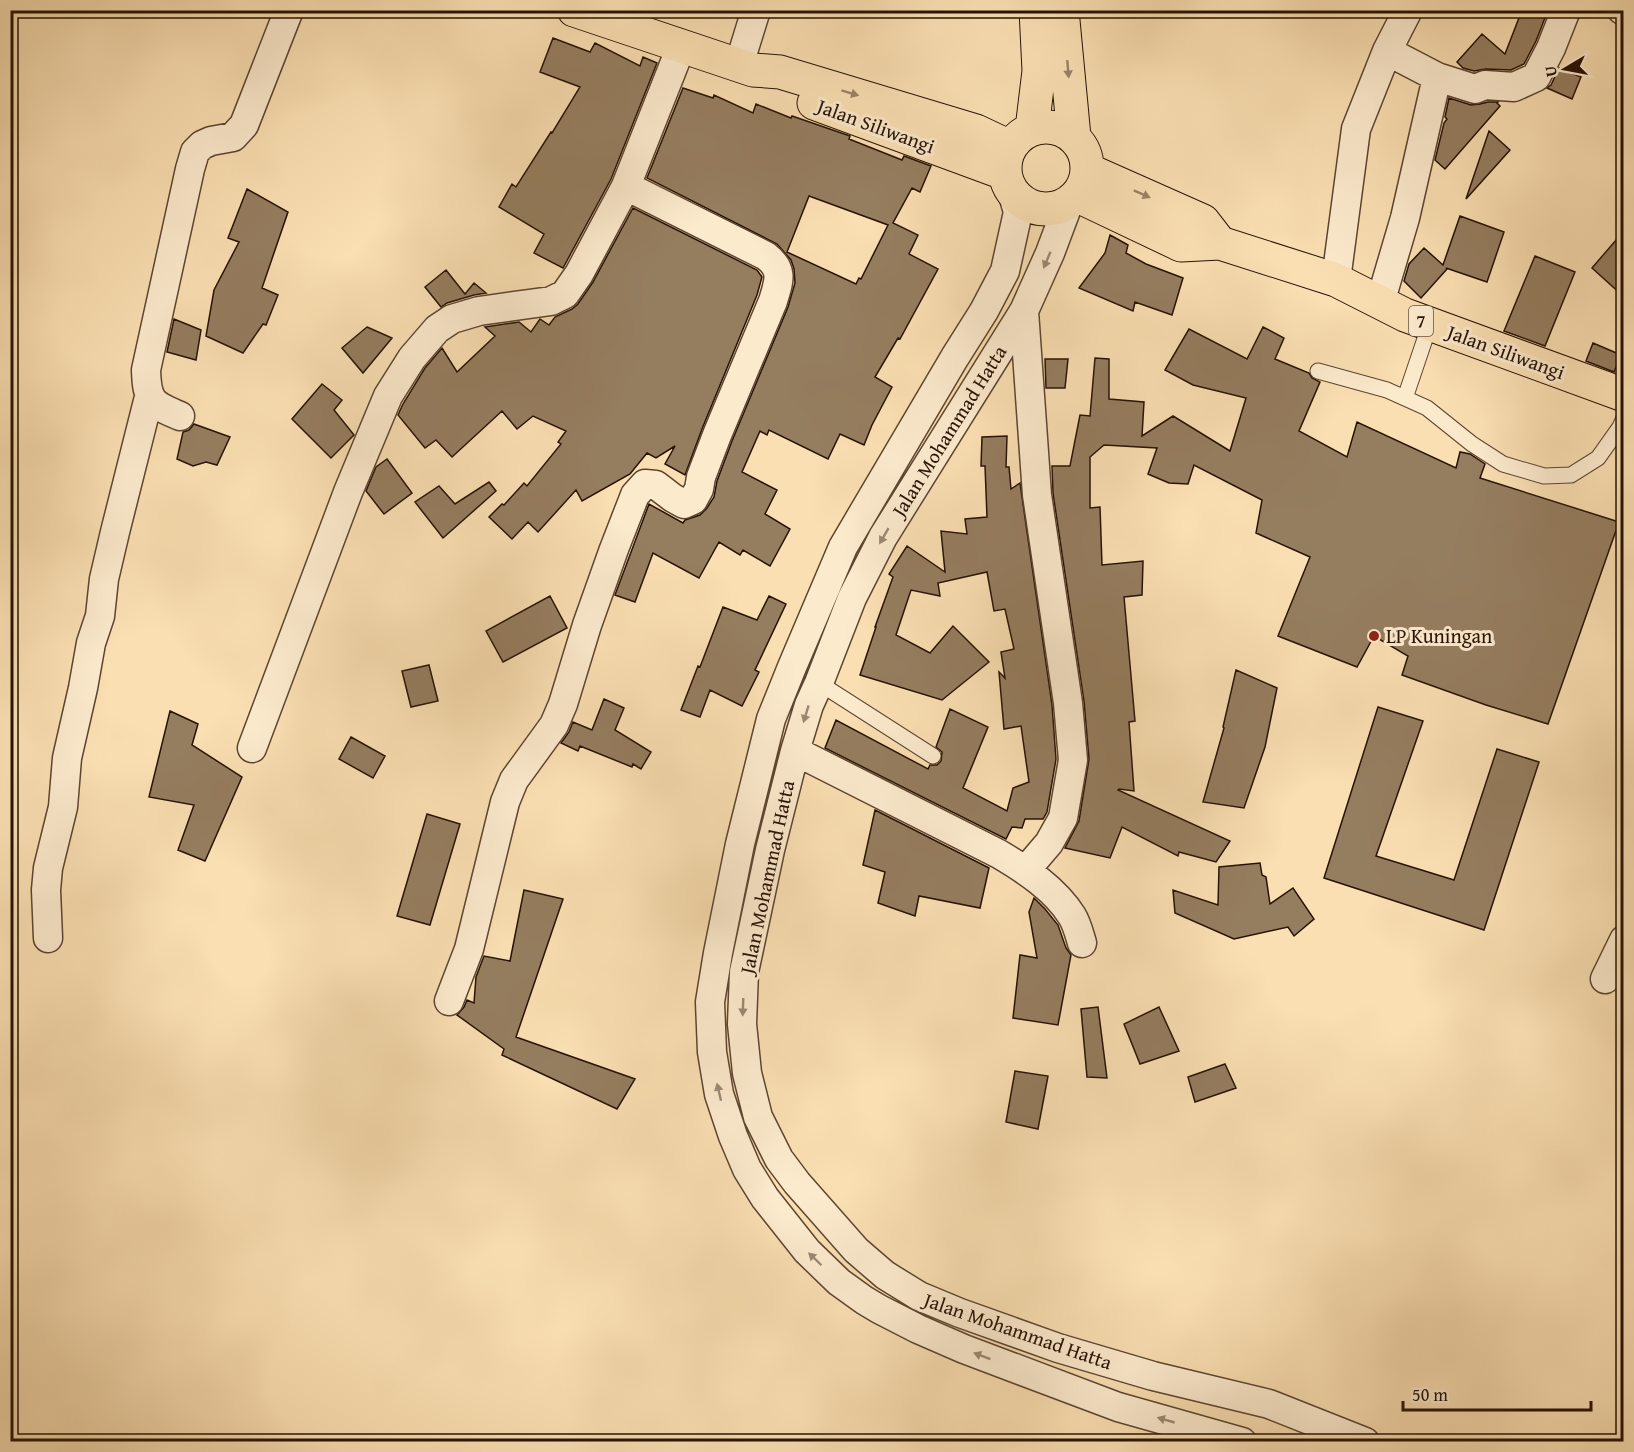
<svg xmlns="http://www.w3.org/2000/svg" width="1634" height="1452" viewBox="0 0 1634 1452" font-family="'Gentium Book Plus',serif">
<style>
.building{fill:#957d5f;stroke:#271205;stroke-width:1.5;fill-rule:evenodd}
.lines{fill:none;stroke-linecap:round;stroke-linejoin:round}
.service-casing{stroke:#5c4530;stroke-width:17}
.minor-casing{stroke:#5c4530;stroke-width:31}
.primary-casing{stroke:#271205;stroke-width:35}
.service{stroke:#fceacd;stroke-width:15}
.minor{stroke:#fceacd;stroke-width:28}
.primary{stroke:#fadfb2;stroke-width:33}
.oneway{fill:#9b8364}
.oneway2{fill:#9c8973}
.poi-dot{fill:#8f2418;stroke:#fceacd;stroke-width:2}
.labels{text-anchor:middle;stroke-width:6;stroke-linejoin:round;paint-order:stroke}
.shield{fill:#fceacd;stroke:#675341;stroke-width:1.5}
.shield-label{font-size:18px;font-weight:bold;fill:#271205}
.street-label{font-size:20px;fill:#271205;stroke:#fceacd}
.poi-label{font-size:20px;fill:#271205;stroke:#fceacd;text-anchor:start}
</style>
<rect width="100%" height="100%" fill="#fadfb2"/>
<filter id="stains"><feTurbulence type="fractalNoise" baseFrequency=".00333" numOctaves="4"/><feColorMatrix values="0 0 0 0 .2 0 0 0 0 .09 0 0 0 0 .02 0 0 0 .5 -.17"/></filter>
<radialGradient id="worn" r=".72"><stop offset=".6" stop-color="#630" stop-opacity="0"/><stop offset="1" stop-color="#630" stop-opacity=".3"/></radialGradient>
<!-- building -->
<path class="building" d="M1522,10H1548L1536,41L1524,64L1511,70L1486,69L1474,71L1463,68L1457,62L1482,34L1505,54Z
M553,38L590,52L595,43L640,66L643,57L657,63L611,179L563,268L534,253L544,234L499,207L512,184L516,187L551,132L552,133L580,87L540,72Z
M1559,68L1581,77L1572,99L1547,88L1551,85Z
M683,88L713,98L714,95L753,113L756,104L791,118L792,116L850,136L849,139L902,160L904,156L931,166L920,192L912,188L893,223L918,235L909,254L938,269L900,339L898,338L875,377L892,387L872,425L864,445L840,434L828,459L769,430L767,435L760,431L742,472L777,490L765,514L790,529L770,566L743,550L740,555L719,542L699,578L653,553L635,602L615,595L649,504L683,523L685,520L700,515L707,508L714,497L717,481L732,441L788,307L795,283L794,269L791,260L777,244L647,178ZM809,196L888,225L861,279L859,278L856,284L787,252Z
M1449,98L1471,105L1480,104L1488,102H1498L1497,103L1500,106L1445,169L1435,160L1444,123L1447,119L1445,117Z
M1489,131L1510,150L1466,199Z
M247,189L288,212L262,288L278,295L266,325L263,324L243,353L206,336L214,290L239,242L228,238Z
M633,208L757,270L762,277L757,295L702,429L685,475L665,464L675,446L656,458L647,453L630,474L582,501L576,490L538,532L528,522L512,539L489,517L502,504L504,505L524,483L527,486L561,444L558,442L566,431L533,416L517,429L502,411L452,457L436,440L425,448L398,415L403,404L425,368L442,348L457,372L495,336L485,327L519,322L531,332L540,319L549,325L555,317L572,309L578,304L593,282Z
M1460,216L1504,232L1487,282L1446,268L1447,269L1421,298L1404,281L1409,264L1424,248L1443,265Z
M1623,232V296L1592,268Z
M1110,235L1128,245L1126,253L1146,264L1183,278L1172,315L1135,302L1133,311L1079,288L1105,253Z
M1535,256L1575,272L1545,346L1504,331Z
M446,270L465,294L474,283L486,293L474,295L447,303L441,307L425,287Z
M174,319L201,330L196,360L167,352Z
M367,327L392,338L363,373L342,348Z
M1263,327L1284,338L1275,359L1309,373L1312,378L1320,382L1299,431L1347,457L1357,422L1456,468L1460,452L1470,454L1485,464L1480,478L1619,522L1548,724L1486,705L1402,675L1408,656L1374,636L1357,667L1278,636L1310,557L1256,533L1262,500L1194,465L1188,484L1169,483L1148,474L1157,448L1104,445L1090,457V508L1100,507L1102,565L1143,561L1142,595L1124,597L1135,721L1129,722L1134,791L1119,789L1118,790L1230,841L1216,862L1179,852L1178,856L1122,827L1110,858L1065,848L1079,821L1089,759L1084,701L1053,493L1052,466H1070L1080,415L1090,416L1095,358L1109,359V399L1144,402L1142,436L1173,416L1230,451L1246,398L1193,385L1165,370L1189,329L1247,359Z
M1593,343L1621,355L1614,372L1586,361Z
M1045,359H1068L1065,388H1046Z
M322,384L342,400L334,410L354,435L331,458L292,419Z
M194,424L230,437L217,465L206,462L193,466L177,459L183,432L189,430Z
M1007,436L1006,467H1009L1011,489L1020,483L1052,705L1056,759L1047,812L1043,819H1025L1022,828L1012,827L1006,839L825,748L836,720L928,769L930,765H937L941,761L942,752L936,747L950,709L988,727L963,788L1007,811L1013,788L1029,782L1021,726L1004,729L999,672L1005,678L1001,652L1014,649L1005,609L994,611L987,572L938,583L940,596L911,590L896,635L930,653L953,626L989,662L942,700L860,675L876,627H875L893,577L889,574L907,546L945,572L941,531L967,534L965,519L987,517L985,466H981L982,437Z
M387,459L412,493L384,514L366,491L376,467Z
M489,482L496,491L443,538L415,502L439,486L455,504Z
M550,596L567,628L503,662L486,631Z
M769,596L786,604L755,670L759,672L742,706L710,690L700,717L681,710L698,666L700,667L723,607L757,620Z
M429,665L438,701L411,707L402,671Z
M1236,670L1277,688L1265,747L1244,808L1203,802L1224,728L1223,727Z
M604,699L624,708L615,730L651,752L641,769L633,764L632,767L580,746L578,751L561,743L569,732L573,722L592,730Z
M1378,707L1423,721L1376,856L1454,880L1497,749L1539,762L1484,930L1324,878Z
M170,711L198,724L192,745L242,777L205,861L178,850L194,805L149,797Z
M351,737L385,756L373,778L339,759Z
M875,810L989,868L980,908L919,896L915,916L878,903L885,872L863,865Z
M427,814L460,824L430,925L397,916Z
M1260,863L1262,875L1266,877L1270,904L1293,888L1314,919L1294,936L1288,927L1234,939L1175,913L1173,890L1218,905L1219,867Z
M524,890L563,899L516,1037L635,1079L617,1109L502,1055L504,1049L457,1015L464,1007L467,1000L474,1003L476,977L484,956L510,961Z
M1034,898L1045,909L1058,925L1066,948L1071,955L1058,1025L1013,1018L1020,955L1037,958L1029,912Z
M1098,1007L1107,1078L1087,1077L1081,1009Z
M1159,1007L1179,1051L1140,1064L1124,1024Z
M1225,1064L1236,1088L1195,1102L1188,1077Z
M1015,1071L1048,1076L1038,1129L1006,1122Z"/>
<g class="lines">
<!-- service casing -->
<g class="service-casing">
<path id="service" d="M1318,371L1387,390L1427,408L1472,444L1503,464L1544,476L1571,475L1598,458L1620,427L1624,418
M1405,398L1430,324
M819,683L933,756"/>
</g>
<!-- minor casing -->
<g class="minor-casing">
<path id="minor" d="M1622,10L1624,11
M1387,51L1437,77L1475,89L1485,85L1514,87L1536,77L1551,48L1566,10
M739,65L756,10
M1013,195L1018,212L1005,271L984,311L955,357L843,547L792,667L771,719L740,844L718,953L710,1002L712,1052L719,1094L733,1136L747,1169L765,1198L807,1251L839,1282L864,1300L879,1309L918,1329L964,1349L1118,1407L1242,1442
M1068,205L1050,253L1024,311L883,537L852,598L819,683L809,705L795,751L770,850L744,972L742,1024L747,1073L758,1117L779,1159L797,1183L856,1250L885,1275L919,1296L960,1313L1058,1348L1153,1376L1269,1404L1365,1442
M1336,280L1356,129L1387,51L1408,10
M1380,303L1405,218L1437,77
M1024,311L1037,495L1068,703L1073,760L1063,818L1049,843L1026,870
M180,416C152,404 147,402 146,370L190,169L195,152L202,145L211,141L233,137L244,125L289,10
M252,748L348,492L388,396L412,358L437,329L452,319L479,311L551,301L565,294L579,274L626,186L681,47
M795,751L999,854C1026,870 1055,889 1072,916C1077,924 1079,933 1082,943
M48,938L46,890L48,868L63,807L67,758L83,688L91,643L100,616L104,579L115,532L149,397
M1605,979L1624,940
M449,1001L469,949L505,802L514,780L554,725L563,704L587,625L614,549L635,495L645,484L656,485L673,498L684,504L693,500L699,489L701,477L717,435L773,301C779,281 784,270 766,256L626,186"/>
</g>
<!-- primary casing -->
<g class="primary-casing">
<path id="primary" d="M574,10L753,70L780,72L976,131L1010,147
M1062,10L1074,137
M814,103L1004,173
M1005 168a41 41 0 1 1 82 0a41 41 0 1 1-82 0Z
M1032,129L1039,71L1036,10
M1088,170L1203,221L1220,243
M1078,196L1181,245L1220,243L1336,280L1405,315L1624,395"/>
</g>
<!-- service -->
<use href="#service" class="service"/>
<!-- minor -->
<use href="#minor" class="minor"/>
<!-- primary -->
<use href="#primary" class="primary"/>
</g>
<!-- one-way arrows -->
<defs><path id="oneway-solid" d="M-6-.8H1V-3.2L6.5 0L1 3.2V.8H-6Z" transform="scale(1.5)"/></defs>
<g class="oneway">
<use href="#oneway-solid" transform="translate(1068 69) rotate(85)"/>
<use href="#oneway-solid" transform="translate(850 93) rotate(17)"/>
<use href="#oneway-solid" transform="translate(1142 194) rotate(24)"/>
</g>
<g class="oneway2">
<use href="#oneway-solid" transform="translate(1047 260) rotate(113)"/>
<use href="#oneway-solid" transform="translate(884 536) rotate(120)"/>
<use href="#oneway-solid" transform="translate(806 714) rotate(107)"/>
<use href="#oneway-solid" transform="translate(743 1007) rotate(92)"/>
<use href="#oneway-solid" transform="translate(719 1092) rotate(-103)"/>
<use href="#oneway-solid" transform="translate(815 1259) rotate(-136)"/>
<use href="#oneway-solid" transform="translate(982 1356) rotate(-159)"/>
<use href="#oneway-solid" transform="translate(1166 1420) rotate(-164)"/>
</g>
<!-- markers -->
<circle class="poi-dot" cx="1374" cy="636" r="6"/>
<g class="labels">
<!-- shield labels -->
<rect class="shield" x="1409" y="306" width="24" height="30" rx="4.5"/>
<g class="shield-label">
<text x="1421" y="327">7</text>
</g>
<!-- street labels -->
<g class="street-label">
<text transform="translate(876 126) rotate(20)" y="7">Jalan Siliwangi</text>
<text transform="translate(1506 352) rotate(20)" y="7">Jalan Siliwangi</text>
<text transform="translate(949 431) rotate(-58)" y="7">Jalan Mohammad Hatta</text>
<text transform="translate(767 877) rotate(-78)" y="7">Jalan Mohammad Hatta</text>
<text transform="translate(1018 1331) rotate(19)" y="7">Jalan Mohammad Hatta</text>
</g>
<!-- poi labels -->
<g class="poi-label">
<text x="1386" y="643">LP Kuningan</text>
</g>
</g>
<!-- margin -->
<rect width="1634" height="1452" fill="none" stroke="#fadfb2" stroke-width="36"/>
<rect x="12" y="12" width="1610" height="1428" fill="none" stroke="#271205" stroke-width="3"/>
<rect x="18" y="18" width="1598" height="1416" fill="none" stroke="#271205" stroke-width="1.5"/>
<!-- north arrow -->
<g transform="translate(1565 69) rotate(260)" stroke="#fceacd" stroke-width="4.5" paint-order="stroke">
<path d="M0-4.5L10 22L0 15L-10 22Z" fill="#271205"/>
<text y="-9" font-size="16" font-weight="bold" text-anchor="middle" fill="#271205">U</text>
</g>
<!-- scale -->
<path d="M1403 1401v9h188v-9" fill="none" stroke="#271205" stroke-width="3"/>
<text x="1412" y="1401" font-size="18" fill="#271205" stroke="#fceacd" stroke-width="4.5" paint-order="stroke">50 m</text>
<rect width="100%" height="100%" filter="url(#stains)"/>
<rect width="100%" height="100%" fill="url(#worn)"/>
</svg>
